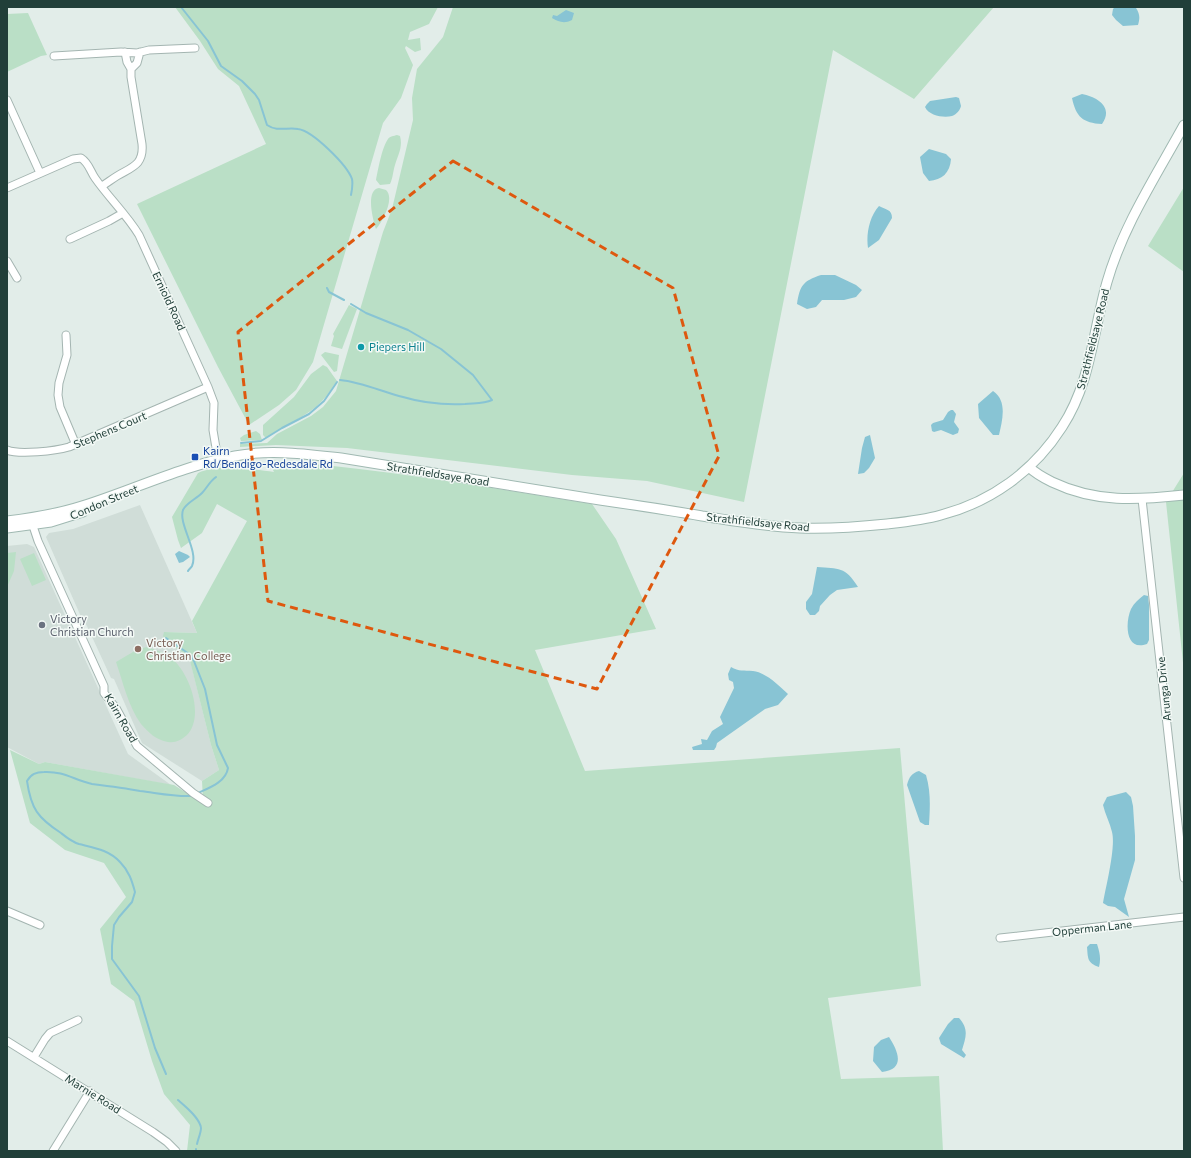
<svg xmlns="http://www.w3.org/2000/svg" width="1191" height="1158" viewBox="0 0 1191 1158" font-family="Commissioner,sans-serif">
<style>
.built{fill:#d0ddd8}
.green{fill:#badfc6}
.water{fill:#88c4d4}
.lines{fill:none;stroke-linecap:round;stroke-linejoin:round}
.stream{stroke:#88c4d4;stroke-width:2}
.street-casing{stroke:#a4b5b1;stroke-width:9}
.secondary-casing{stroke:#a0b9b2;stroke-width:11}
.street{stroke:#fff;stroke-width:7}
.secondary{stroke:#fff;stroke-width:9}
.marked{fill:none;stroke:#de580e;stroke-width:3;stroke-dasharray:8 5;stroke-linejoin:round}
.culture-dot{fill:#0f9aa8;stroke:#f3f9f6;stroke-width:1.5}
.transit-dot{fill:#1a4fb4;stroke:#f3f9f6;stroke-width:1.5}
.worship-dot{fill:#6b7280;stroke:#f3f9f6;stroke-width:1.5}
.education-dot{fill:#8d6e63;stroke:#f3f9f6;stroke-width:1.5}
.labels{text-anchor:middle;stroke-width:3;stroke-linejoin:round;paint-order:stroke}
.street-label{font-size:11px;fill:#213f39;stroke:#f3f9f6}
.culture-label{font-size:11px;fill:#0d838f;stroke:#f3f9f6;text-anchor:start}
.transit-label{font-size:11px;fill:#164399;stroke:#f3f9f6;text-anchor:start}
.worship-label{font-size:11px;fill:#5b616d;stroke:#f3f9f6;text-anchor:start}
.education-label{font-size:11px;fill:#785e54;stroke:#f3f9f6;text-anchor:start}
</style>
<rect width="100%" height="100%" fill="#e2ede9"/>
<!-- built -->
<path class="built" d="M140,505L197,633L164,632L167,642L189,656L211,745L219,770L202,781L142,743L114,679L111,678L87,626L82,619L46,537L49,533L73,529Z
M27,544L34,547L128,754L171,785L45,762L39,764L7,747V546Z"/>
<!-- green -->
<path class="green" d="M175,7H438L429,24L410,32L408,40L420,38L421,50L415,52L406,46L405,48L413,65L401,98L383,123L313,362L296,390L279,405L249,425L218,367L137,204L266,144L239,86L218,69L200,41Z
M453,7H994L914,99L833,50L744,502L647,481L572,475L347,448L276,445L240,447V444L267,443L277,434L311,416L323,407L336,391L383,232L392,209L413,120L412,98L417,69L443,37Z
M28,13L47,55L41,56L7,72V14Z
M397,135L400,136C403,147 398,155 395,165C393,171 393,178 390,184L380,185L376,180C378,170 382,147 388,139C390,136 394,136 397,135Z
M1184,187V272L1148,246Z
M379,188L386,190C395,198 383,221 376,229C373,220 365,190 379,188Z
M349,305L357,309L342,349L331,346L334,336L333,334Z
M325,352L339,355L337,371L334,372L321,355Z
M323,365L327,367L337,381C332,387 328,395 322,401C307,417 284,425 266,438L263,435V425L294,397L311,374Z
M256,431L260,434L262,440L241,441L240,438L244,435Z
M268,460C377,468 485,487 592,504L616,539L656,629L535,650L585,771L900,748L921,986L828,998L841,1079L939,1076L943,1151H187L190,1125L164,1094L152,1061L134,1001L111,984L100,929L126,897L104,863L65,850L30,823L10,750L39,764L45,762L174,785L196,799L203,800L202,781L219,770L211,745L189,657L167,642L163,636L164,632L197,633L192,621L247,521L217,504L202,533L181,548L178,540L172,517L198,473C219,463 252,469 274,472Z
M1184,473V672L1166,502Z
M16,552L14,571L7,587V553Z
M34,553L46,580L32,586L20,559Z
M147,647C153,649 160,651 167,655C188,667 206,715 187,735C181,740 176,743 168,742C156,740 149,733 141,724C128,706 123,682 116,662L138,649Z"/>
<!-- water -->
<path class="water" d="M1115,7L1136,8C1140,14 1140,18 1138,25L1123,26L1116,20L1112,15L1113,9Z
M566,10L574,13L572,20C564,24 559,22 552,18L553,15L557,16Z
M1082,94C1097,97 1114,107 1102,124C1083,123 1076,117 1072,98Z
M956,97L959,98L961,106C960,110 957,114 952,116C944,118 929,116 925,107L927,104L930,101Z
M929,149L946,154L951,159C950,173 942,180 929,181L923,173L920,157Z
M879,206C886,210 892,209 892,218L879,240L868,248C866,235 869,217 879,206Z
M821,275H835L856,285L862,290L856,297L844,300H822L816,307L807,309L797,304C800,285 803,281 821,275Z
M993,391C1008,401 1002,421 999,435H993L979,418L978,404Z
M951,410H953L956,414L954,422L959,429L958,433L953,435L941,430L934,432L932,431L931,425L933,423L943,420L948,412Z
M870,435L875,458L869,468L864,473L858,474L862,448L865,437Z
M179,551L188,555L190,557L183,562L179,563L175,554Z
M817,567C839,569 845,566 858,587L837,590L830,595L820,606L819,611L815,615H810L806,609V602L812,594Z
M1144,595L1148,596L1149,605V640L1147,644C1125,652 1125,622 1131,609C1134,603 1139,599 1144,595Z
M731,667C739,672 744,670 753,671C767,673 778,685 788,694L778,705L765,709L717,743L716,747L714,750H693L692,747L702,744L701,739L707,740L712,731L723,724L720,717L734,688L733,682L729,680L728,674Z
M919,771L926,775C931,792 930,807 929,825H925L920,822L907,785C909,777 912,773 919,771Z
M1126,792L1131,797L1133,806L1135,836V860L1124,899L1129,917L1115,907L1108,906L1103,903C1106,886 1116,847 1112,832C1110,823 1105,814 1103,805L1107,797Z
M1090,944H1097C1100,953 1101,959 1099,967C1087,963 1088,958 1087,947Z
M954,1018H959C969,1029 966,1037 962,1050L966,1055L964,1058L941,1044L939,1038L948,1024Z
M889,1037C898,1051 906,1069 882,1072L873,1061L874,1047L881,1040Z"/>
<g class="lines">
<!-- stream -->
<path class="stream" d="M181,7L208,41L221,66L242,81L255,94L259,100L267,125C277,132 288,127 298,129C313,131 347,165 352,179C353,184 352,190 351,195
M327,288L329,292L344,300
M340,380C361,382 383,392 403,397C423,403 444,405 465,404C474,403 484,404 492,400L473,375L441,349L408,330L366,313L351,304
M241,443L261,441L282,428L309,414L324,401L337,382
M188,571C189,569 191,568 192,566C199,551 178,524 183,510C186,503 196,499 202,493C207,488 209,482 216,477
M166,638L192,656L205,689L217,745L228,768C226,782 209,788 198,793
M166,1074L155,1048L139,996L112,959V946L114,925L119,917L132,902L135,892C132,881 129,871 120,862C109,850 95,848 79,844C72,842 66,837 61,833C38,818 31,809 27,781C31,774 36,772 44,772C64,771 74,780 92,784C108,786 124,788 140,791C157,793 175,797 192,796
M178,1100C185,1106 200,1118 201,1128C201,1133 198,1139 197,1144
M196,1151V1149"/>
<!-- street casing -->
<g class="street-casing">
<path id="street" d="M54,56L121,52L137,53L149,50L195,48
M131,69L137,63L140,52
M7,100L40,173
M102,186C107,183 112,179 117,176C132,167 144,165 142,144L131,77V69L127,62L125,52
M7,188L73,159L81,158C89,163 90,171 95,178C109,198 127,215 139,235L208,387L214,403L213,430L218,460
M70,239L109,221L123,213
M7,261L17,278
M66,335L67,355L59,383L58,395L60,407L76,445
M7,450C19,455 55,451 69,447L208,387
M1142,499L1184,878
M31,520L38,541L104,686V693L116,708L137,746L193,793L208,803
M7,911L40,925
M1000,938L1184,917
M7,1041L153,1132L167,1142L176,1151
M34,1057L45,1039L50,1033L78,1020
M53,1151L90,1091"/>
</g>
<!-- secondary casing -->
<g class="secondary-casing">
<path id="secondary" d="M1029,467C1036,474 1044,478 1052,482C1096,503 1137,500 1184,495
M7,521C32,518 57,514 82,506C133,490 182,466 235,456C270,449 305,454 341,458C427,472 513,486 600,500C634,505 668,510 702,516C735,521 767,527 800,528C829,529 858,527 887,524C905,522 924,520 941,515C991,502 1034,471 1062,427C1091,383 1093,331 1107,282C1123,226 1156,176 1184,125
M7,528L51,522L83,512"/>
</g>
<!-- street -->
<use href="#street" class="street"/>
<!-- secondary -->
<use href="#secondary" class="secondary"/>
</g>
<!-- marked area -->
<path class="marked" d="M453,161L673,288L719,456L597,689L268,601L238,332Z"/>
<!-- markers -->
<circle class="culture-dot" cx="361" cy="347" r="4"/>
<rect class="transit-dot" x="191" y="453" width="8" height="8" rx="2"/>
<circle class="worship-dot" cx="42" cy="625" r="4"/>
<circle class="education-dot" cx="138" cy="649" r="4"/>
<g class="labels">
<!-- street labels -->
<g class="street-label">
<text transform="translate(169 301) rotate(65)" y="4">Erniold Road</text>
<text transform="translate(1093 339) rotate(-76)" y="4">Strathfieldsaye Road</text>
<text transform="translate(110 430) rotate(-23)" y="4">Stephens Court</text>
<text transform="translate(438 474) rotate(9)" y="4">Strathfieldsaye Road</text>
<text transform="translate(104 502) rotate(-23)" y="4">Condon Street</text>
<text transform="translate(758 522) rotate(6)" y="4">Strathfieldsaye Road</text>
<text transform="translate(1164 689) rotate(-96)" y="4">Arunga Drive</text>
<text transform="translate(121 718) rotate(60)" y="4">Kairn Road</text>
<text transform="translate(1092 928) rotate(-6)" y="4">Opperman Lane</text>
<text transform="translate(93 1094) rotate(32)" y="4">Marnie Road</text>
</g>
<!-- culture labels -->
<g class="culture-label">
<text x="369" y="351">Piepers Hill</text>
</g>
<!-- transit labels -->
<g class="transit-label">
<text x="203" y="455">Kairn<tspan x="203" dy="13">Rd/Bendigo-Redesdale Rd</tspan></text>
</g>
<!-- worship labels -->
<g class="worship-label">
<text x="50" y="623">Victory<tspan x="50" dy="13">Christian Church</tspan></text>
</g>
<!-- education labels -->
<g class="education-label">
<text x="146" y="647">Victory<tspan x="146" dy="13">Christian College</tspan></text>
</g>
</g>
<!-- border -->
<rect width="1191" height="1158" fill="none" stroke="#213f39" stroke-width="16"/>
</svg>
